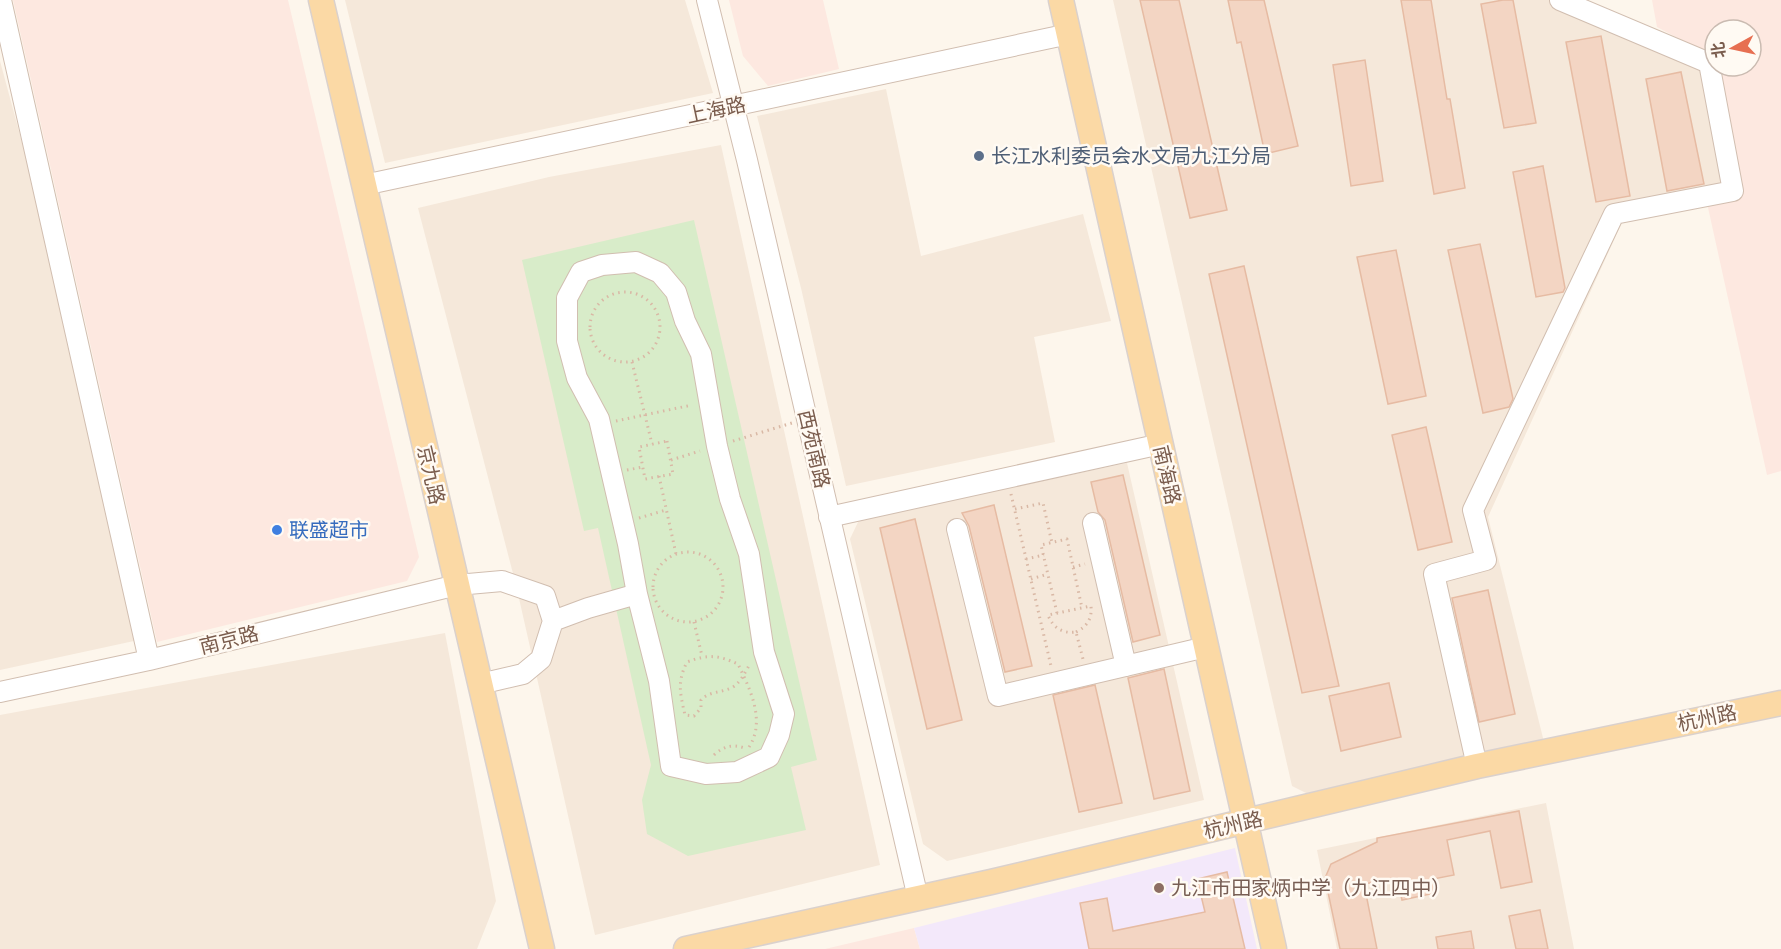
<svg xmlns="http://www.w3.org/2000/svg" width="1781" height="949" viewBox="0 0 1781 949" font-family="Roboto,'Noto Sans SC',sans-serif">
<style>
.residential{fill:#f5e8da}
.commercial{fill:#fde8e0}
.education{fill:#f3e8fa}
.green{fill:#d8ecc9}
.building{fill:#f3d5c3;stroke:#e6bba3;stroke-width:1.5}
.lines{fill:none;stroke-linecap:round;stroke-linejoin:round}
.minor-casing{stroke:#d1beb0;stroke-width:22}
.major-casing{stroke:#dad1cd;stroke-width:27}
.path{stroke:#d9b8a5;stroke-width:3;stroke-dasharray:1.5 4.5;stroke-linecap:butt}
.minor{stroke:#fff;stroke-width:20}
.major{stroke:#fbd9a5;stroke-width:24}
.service-dot{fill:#5c6f8a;stroke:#fffaf3;stroke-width:2}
.shop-dot{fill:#3f7fe0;stroke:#fffaf3;stroke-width:2}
.education-dot{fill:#8d6e63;stroke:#fffaf3;stroke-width:2}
.labels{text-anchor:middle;stroke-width:5;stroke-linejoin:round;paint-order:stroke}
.street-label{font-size:20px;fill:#7a5c4d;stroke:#fffaf3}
.service-label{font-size:20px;fill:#4e5e75;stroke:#fffaf3;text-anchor:start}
.shop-label{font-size:20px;fill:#366cbe;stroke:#fffaf3;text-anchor:start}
.education-label{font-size:20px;fill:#785e54;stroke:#fffaf3;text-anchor:start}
</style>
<rect width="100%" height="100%" fill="#fdf6ec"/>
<!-- residential -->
<path class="residential" d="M345,0H685L713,93L385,163Z
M1113,0H1580L1718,66L1743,196L1624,218L1488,517L1544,742L1310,795L1292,786Z
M0,61L37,198L134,641L0,670Z
M886,89L921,256L1083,214L1111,321L1034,337L1055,442L846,486L801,288L757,116Z
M721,145L880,865L595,935L516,585L418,208L549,177Z
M1127,463L1204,800L947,861L923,844L850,539L859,520Z
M445,633L496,901L477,949H0V715Z
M1546,803L1574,949H1337L1317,850Z"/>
<!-- commercial -->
<path class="commercial" d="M13,0H288L419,557L407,581L157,642Z
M729,0H823L839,69L768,86L743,56Z
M1652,0H1781V471L1767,475L1707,203L1743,196L1718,66H1751V30H1715V58L1657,27Z
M914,928L920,949H825Z"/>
<!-- education -->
<path class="education" d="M1235,848L1257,949H920L914,928Z"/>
<!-- green -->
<path class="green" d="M694,220L817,760L791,767L806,830L688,856L647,834L642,800L651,765L598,528L584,531L522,260Z"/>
<!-- building -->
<path class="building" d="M1140,0H1179L1227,210L1190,218Z
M1228,0H1264L1298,146L1265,154L1241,42L1237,43Z
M1401,0H1431L1447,99H1450L1465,188L1434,194Z
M1503,0H1513L1536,123L1504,128L1481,4Z
M1601,36L1630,196L1596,202L1566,42Z
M1365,60L1383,181L1351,186L1333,65Z
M1681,72L1704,184L1667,191L1646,79Z
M1543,166L1565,288L1563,292L1536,297L1513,172Z
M1480,244L1513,399L1509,407L1483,413L1448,250Z
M1396,250L1426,396L1388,404L1357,257Z
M1244,266L1339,686L1302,693L1209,274Z
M1426,427L1452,542L1418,550L1392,435Z
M1123,475L1160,635L1133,642L1105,520L1098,512L1091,482Z
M994,505L1032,666L1005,672L969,526L962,513Z
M915,519L962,720L927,729L880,528Z
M1488,590L1515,714L1479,722L1452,598Z
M1164,669L1190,791L1154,799L1128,678Z
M1389,683L1401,737L1341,751L1329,696Z
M1095,685L1122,803L1079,812L1053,695Z
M1519,811L1532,882L1501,888L1490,831L1447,840L1454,875L1433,879L1435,893L1402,900L1397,878L1364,884L1377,949H1340L1325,878L1331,864L1377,842V838Z
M1227,872L1245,949H1089L1080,903L1107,898L1113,931L1205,912L1197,879Z
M1540,910L1548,949H1516L1509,916Z
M1471,931L1474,949H1438L1436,937Z"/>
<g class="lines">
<!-- minor casing -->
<g class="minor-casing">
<path id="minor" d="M1,0L149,660
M707,0L747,160L918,898
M364,185L1069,34
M829,517L1161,444
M1093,523L1126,666
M957,529L998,696L1206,647
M480,684L523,674L541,659L553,621L588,608L637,594L659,681L671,766L706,774L737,772L769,757L779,735L784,714L764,652L749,554L730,499L717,446L701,354L685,321L676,292L660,273L636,262L602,265L581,272L567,298V341L577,378L599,419L628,544L637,594
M0,692L149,660L457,585L502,581L545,596L553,621
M1477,766L1434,574L1486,560L1473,510L1614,214L1733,191L1709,63L1560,0"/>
</g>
<!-- major casing -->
<g class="major-casing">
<path id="major" d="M321,0L542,949
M1061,0L1274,949
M686,949L991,882L1477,766L1781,703"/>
</g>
<!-- path -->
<path class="path" d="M590 327a35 35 0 1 1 70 0a35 35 0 1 1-70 0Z
M632,362L652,444
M616,421L692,405
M667,441L673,474L645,479L639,447Z
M733,441L792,423
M671,460L700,451
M627,470L643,467
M659,476L676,554
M1011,494L1051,666
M1015,509L1043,503L1052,543
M639,518L666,510
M653 587a35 35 0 1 1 70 0a35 35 0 1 1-70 0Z
M1026,559L1044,555
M1073,567L1085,564
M1031,579L1048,574
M1057,613L1041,545L1067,539L1082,608
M694,622L702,656
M1076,632C1088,626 1092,618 1091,606L1048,615C1053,628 1063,634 1076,632L1083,659
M749,747C766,721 750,689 738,664C718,655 708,654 687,662C677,682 680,693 685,715L694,716L701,708V700C709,691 722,693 733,687C741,682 745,672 750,664
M714,755C724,746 732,744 745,748"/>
<!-- minor -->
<use href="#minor" class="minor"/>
<!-- major -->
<use href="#major" class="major"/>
</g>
<!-- markers -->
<circle class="service-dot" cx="979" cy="156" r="6"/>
<circle class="shop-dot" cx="277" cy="530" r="6"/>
<circle class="education-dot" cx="1159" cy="888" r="6"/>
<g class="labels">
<!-- street labels -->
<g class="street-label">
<text transform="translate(716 110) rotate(-12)" y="7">上海路</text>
<text transform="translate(814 449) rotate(77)" y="7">西苑南路</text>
<text transform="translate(431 475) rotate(77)" y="7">京九路</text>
<text transform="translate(1167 475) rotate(77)" y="7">南海路</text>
<text transform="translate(229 640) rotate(-14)" y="7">南京路</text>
<text transform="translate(1707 718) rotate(-12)" y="7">杭州路</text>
<text transform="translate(1233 825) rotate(-13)" y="7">杭州路</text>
</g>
<!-- service labels -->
<g class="service-label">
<text x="991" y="163">长江水利委员会水文局九江分局</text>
</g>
<!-- shop labels -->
<g class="shop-label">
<text x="289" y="537">联盛超市</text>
</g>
<!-- education labels -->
<g class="education-label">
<text x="1171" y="895">九江市田家炳中学（九江四中）</text>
</g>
</g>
<!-- north arrow -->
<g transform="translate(1733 48) rotate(262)"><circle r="28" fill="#fffaf3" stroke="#cabbb1" stroke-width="1.5"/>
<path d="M0-4.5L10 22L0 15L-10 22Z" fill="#e76f51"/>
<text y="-9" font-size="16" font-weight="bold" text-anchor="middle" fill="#7a5c4d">北</text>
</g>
</svg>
